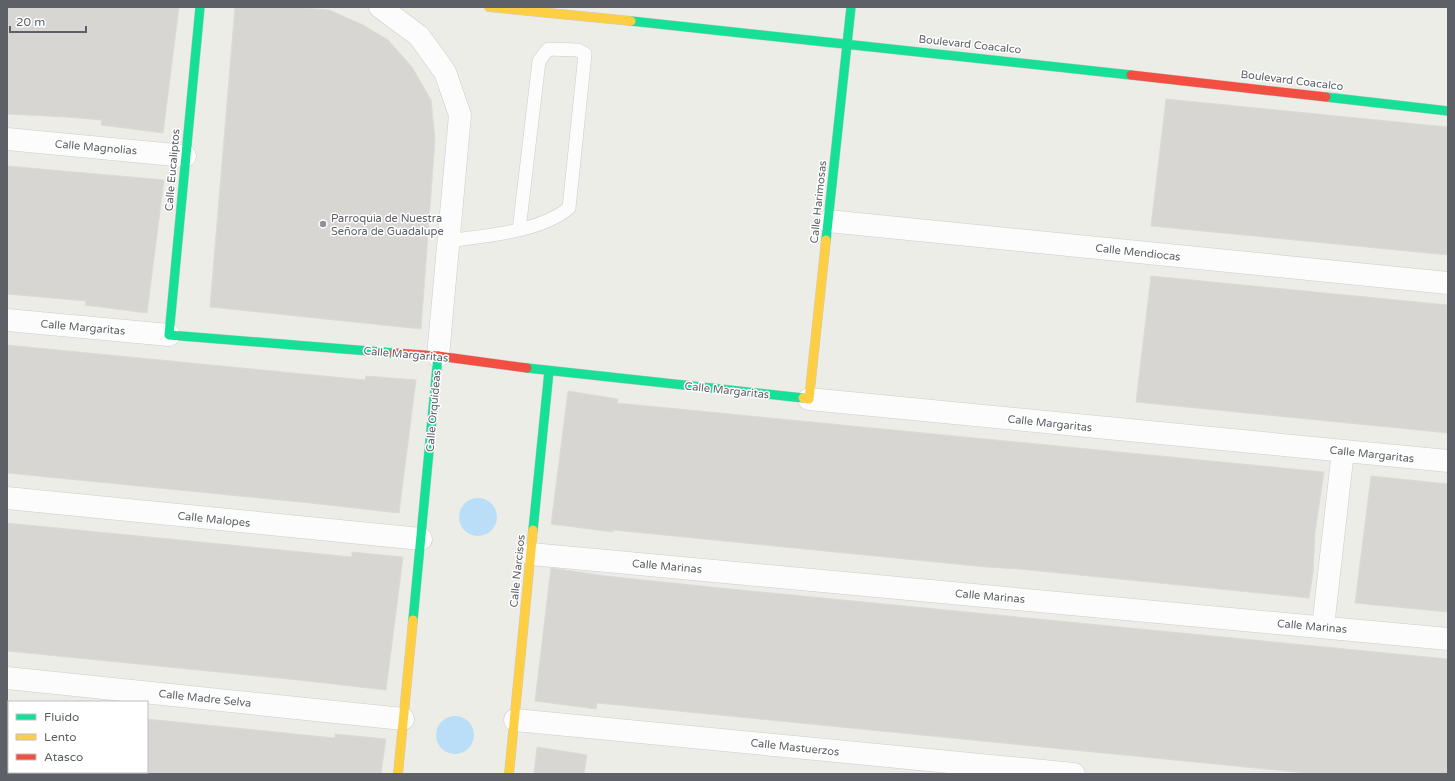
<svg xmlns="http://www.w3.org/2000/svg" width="1455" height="781" viewBox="0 0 1455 781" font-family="'Varela Round',sans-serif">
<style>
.water{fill:#bbdef8}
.building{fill:#d7d6d3;stroke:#dcdbd7}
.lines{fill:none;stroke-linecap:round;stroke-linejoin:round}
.lane-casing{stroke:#cbcbca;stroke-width:14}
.street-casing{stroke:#cbcbca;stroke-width:23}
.fast-casing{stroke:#c9cac9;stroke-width:10}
.slow-casing{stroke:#c9cac9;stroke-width:10}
.jam-casing{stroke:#c9cac9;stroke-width:10}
.lane{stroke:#fcfcfc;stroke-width:13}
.street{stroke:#fcfcfc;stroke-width:22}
.fast{stroke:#16e098;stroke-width:9}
.slow{stroke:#ffcf43;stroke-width:9}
.jam{stroke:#f24e42;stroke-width:9}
.poi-dot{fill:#8f9294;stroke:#fff;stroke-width:1.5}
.labels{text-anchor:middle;stroke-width:3;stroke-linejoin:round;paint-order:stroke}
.street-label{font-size:11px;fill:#5d6167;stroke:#fff}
.poi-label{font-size:11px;fill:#5d6167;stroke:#fff;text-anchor:start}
</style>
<rect width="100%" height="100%" fill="#edede8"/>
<!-- water -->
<path class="water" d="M459 517a19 19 0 1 1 38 0a19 19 0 1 1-38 0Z
M436 735a19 19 0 1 1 38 0a19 19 0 1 1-38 0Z"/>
<!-- building -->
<path class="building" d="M7,7H179L163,133L101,125L102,120L67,117L7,114Z
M235,7H290L329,10L363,25L388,40L412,67L431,100L435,140L421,329L210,307Z
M1166,99L1448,127V255L1151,226Z
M7,166L164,180L147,313L85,305L86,301L7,294Z
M1151,276L1448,305V433L1136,402Z
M7,345L365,380L366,376L416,380L399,513L310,503L7,473Z
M568,391L618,399L617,403L1324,472L1315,533L1313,573L1309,598L1019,569L986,567L613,530V532L551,524Z
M1371,476L1448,484V612L1355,603Z
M7,523L352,557V552L403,557L386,690L298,680L7,651Z
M551,568L606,576L720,588L1448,659V774H1316L597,703L596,709L535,701Z
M147,719L335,738V734L386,739L381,774H147Z
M537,747L587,755L584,774H534Z"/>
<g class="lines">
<!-- lane casing -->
<g class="lane-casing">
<path id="lane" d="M448,241C487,235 538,233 569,208L585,54L578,50L548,49L539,61L519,230"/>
</g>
<!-- street casing -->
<g class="street-casing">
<path id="street" d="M380,7L419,36L445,72L460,115L438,356
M7,139L185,156
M828,221L1448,283
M7,320L169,335
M809,399L1448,461
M7,498L421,539
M531,554L1448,639
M1323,627L1343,451
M7,678L403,719
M515,720L1074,774"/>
</g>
<!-- fast casing -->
<g class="fast-casing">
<path id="fast" d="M200,7L169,335L394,353
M631,21L1131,75
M1326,97L1448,111
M826,240L851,7
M527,368L803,398
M533,530L549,371
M413,620L438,356"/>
</g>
<!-- slow casing -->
<g class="slow-casing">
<path id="slow" d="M489,7L631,21
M803,398L809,399L826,240
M398,774L413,620
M509,774L533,530"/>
</g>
<!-- jam casing -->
<g class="jam-casing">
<path id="jam" d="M1131,75L1326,97
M394,353L438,356L527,368"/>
</g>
<!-- lane -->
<use href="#lane" class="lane"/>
<!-- street -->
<use href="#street" class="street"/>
<!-- fast -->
<use href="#fast" class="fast"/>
<!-- slow -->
<use href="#slow" class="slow"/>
<!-- jam -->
<use href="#jam" class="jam"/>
</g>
<!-- markers -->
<circle class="poi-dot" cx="323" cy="224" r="4"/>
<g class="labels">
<!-- street labels -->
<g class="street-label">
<text transform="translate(970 44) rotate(6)" y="4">Boulevard Coacalco</text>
<text transform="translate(1292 80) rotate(7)" y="4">Boulevard Coacalco</text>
<text transform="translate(96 147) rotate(5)" y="4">Calle Magnolias</text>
<text transform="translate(172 170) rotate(-85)" y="4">Calle Eucaliptos</text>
<text transform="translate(818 202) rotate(-84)" y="4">Calle Harimosas</text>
<text transform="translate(1138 252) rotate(6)" y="4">Calle Mendiocas</text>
<text transform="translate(83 327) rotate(5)" y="4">Calle Margaritas</text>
<text transform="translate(406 354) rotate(5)" y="4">Calle Margaritas</text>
<text transform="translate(727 390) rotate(6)" y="4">Calle Margaritas</text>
<text transform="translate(433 411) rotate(-85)" y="4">Calle Orquídeas</text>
<text transform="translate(1050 423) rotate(6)" y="4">Calle Margaritas</text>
<text transform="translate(1372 454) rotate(6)" y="4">Calle Margaritas</text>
<text transform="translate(214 519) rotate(6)" y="4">Calle Malopes</text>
<text transform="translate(667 566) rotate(5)" y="4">Calle Marinas</text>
<text transform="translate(517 571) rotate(-84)" y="4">Calle Narcisos</text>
<text transform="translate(990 596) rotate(5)" y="4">Calle Marinas</text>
<text transform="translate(1312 626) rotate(5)" y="4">Calle Marinas</text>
<text transform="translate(205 698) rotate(6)" y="4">Calle Madre Selva</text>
<text transform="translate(795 747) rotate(6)" y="4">Calle Mastuerzos</text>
</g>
<!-- poi labels -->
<g class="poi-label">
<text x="331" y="222">Parroquia de Nuestra<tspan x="331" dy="13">Señora de Guadalupe</tspan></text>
</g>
</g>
<!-- border -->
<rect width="1455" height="781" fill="none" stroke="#5d6167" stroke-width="16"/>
<!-- legend -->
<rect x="8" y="701" width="140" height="72" fill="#ffffff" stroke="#bec0c2"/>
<rect x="16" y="714" width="20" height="6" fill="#16e098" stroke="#bec0c2"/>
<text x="44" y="721" font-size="12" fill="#5d6167">Fluido</text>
<rect x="16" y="734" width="20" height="6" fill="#ffcf43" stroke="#bec0c2"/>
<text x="44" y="741" font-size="12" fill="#5d6167">Lento</text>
<rect x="16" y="754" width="20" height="6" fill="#f24e42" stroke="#bec0c2"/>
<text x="44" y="761" font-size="12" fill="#5d6167">Atasco</text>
<!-- scale -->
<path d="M10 26v6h76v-6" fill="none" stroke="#5d6167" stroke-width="2"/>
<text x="16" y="26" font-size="12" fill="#5d6167" stroke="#ffffff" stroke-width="3" paint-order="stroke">20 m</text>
</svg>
